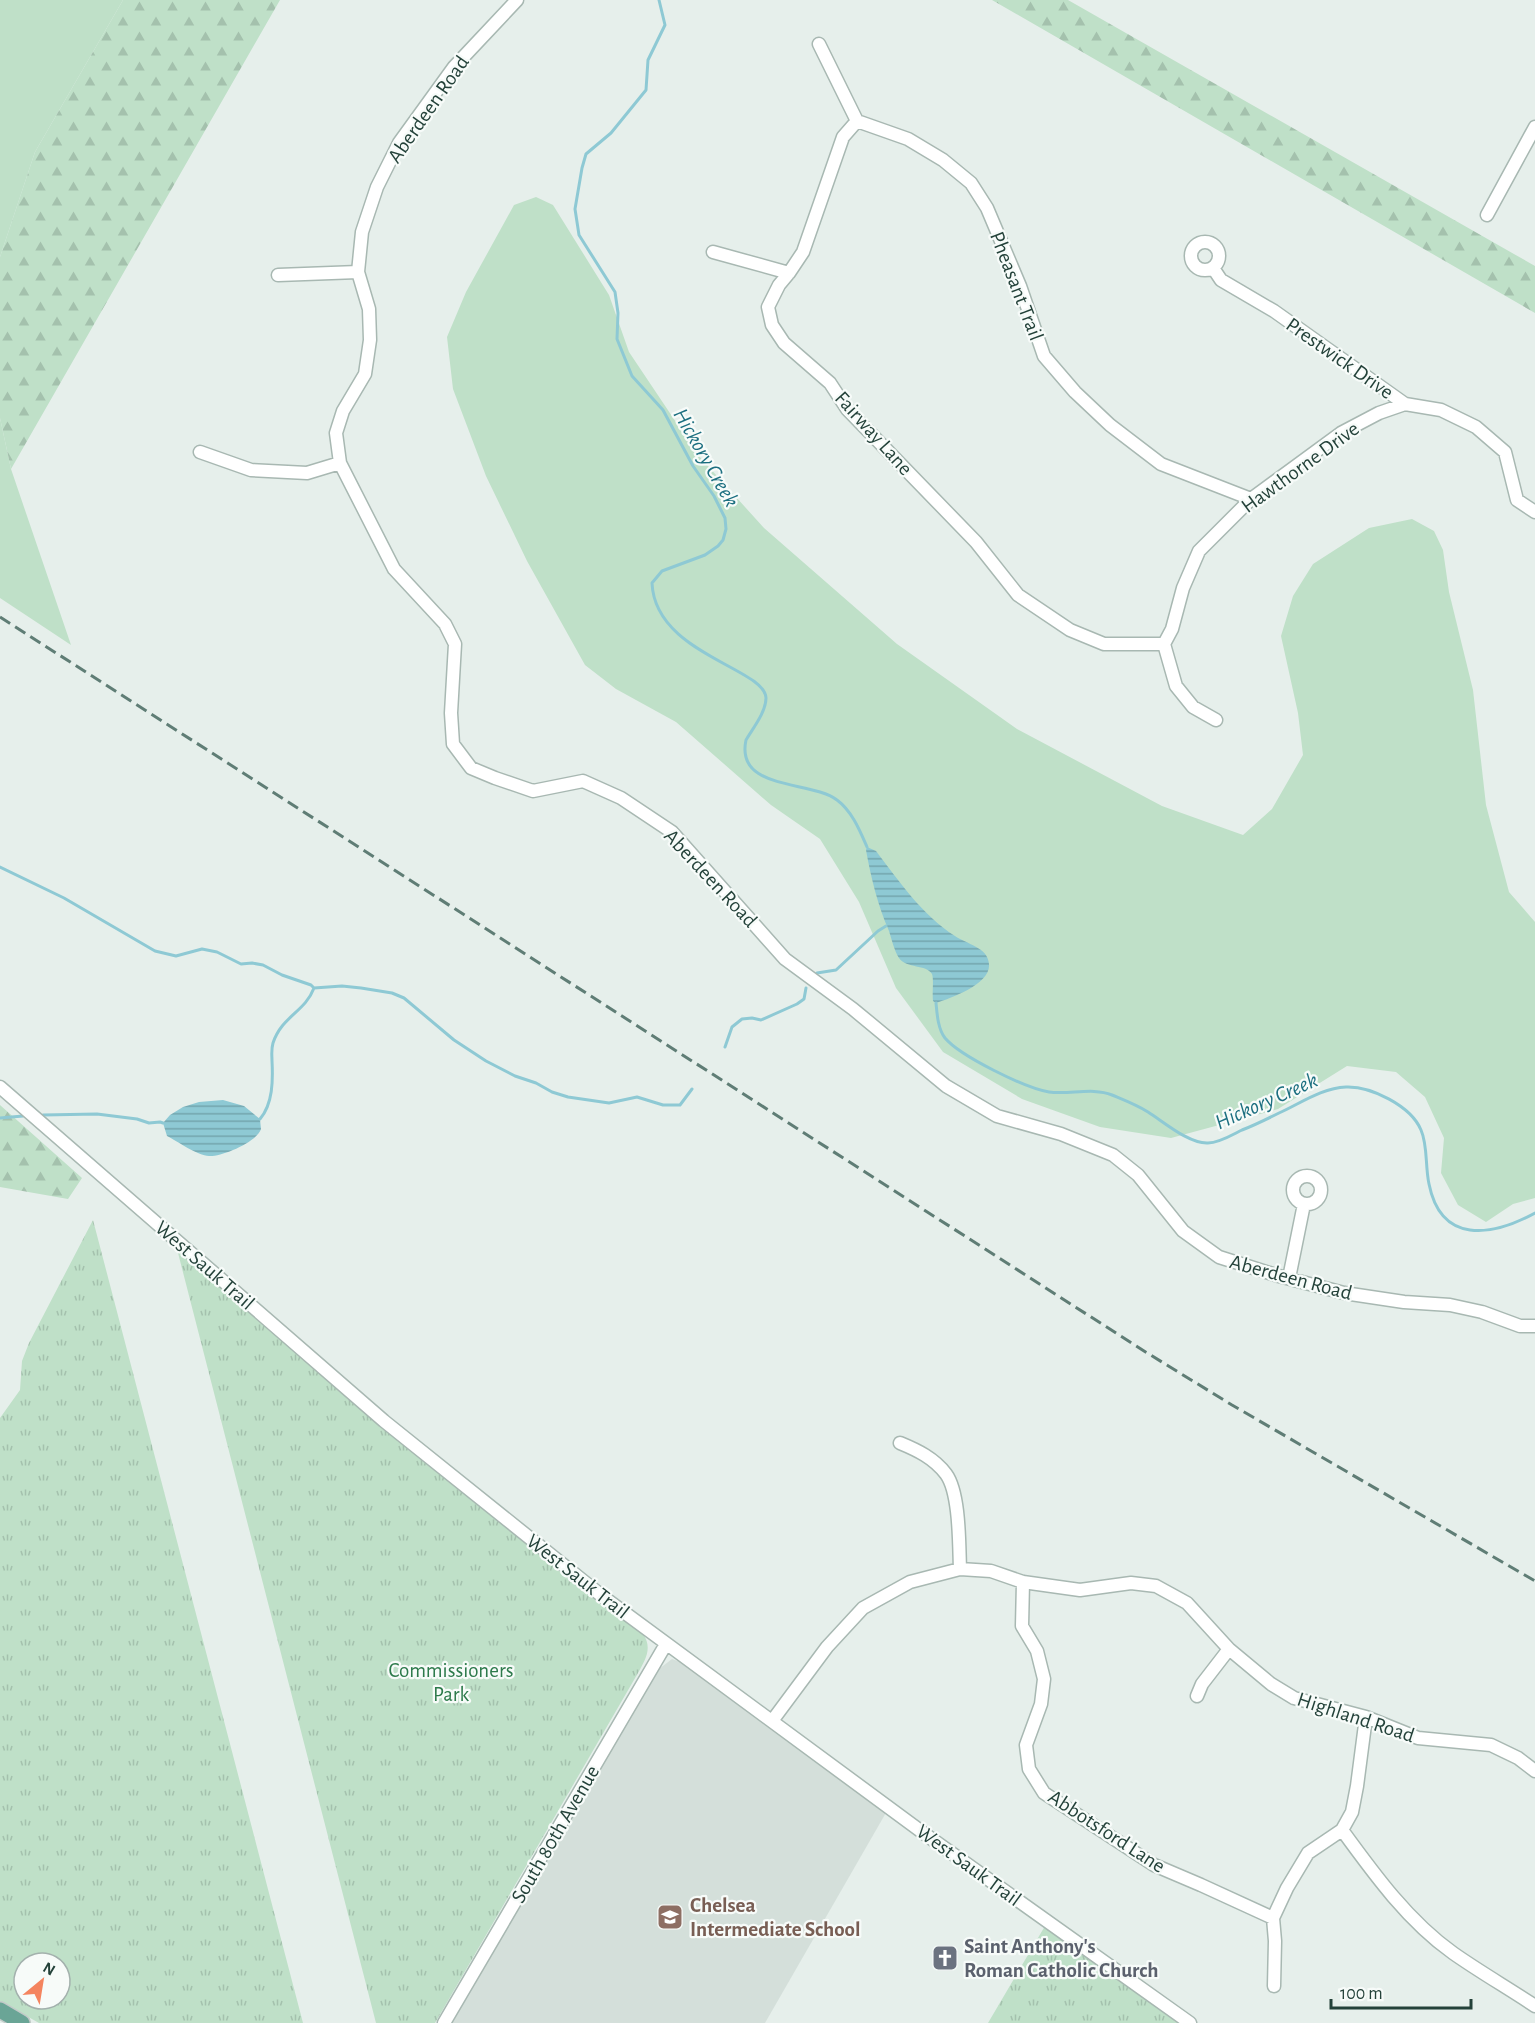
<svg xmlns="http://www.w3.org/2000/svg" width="1535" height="2023" viewBox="0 0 1535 2023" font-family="'Alegreya Sans',sans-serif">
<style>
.built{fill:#d4dfda}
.green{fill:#bfe0c8}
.forest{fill:url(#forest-firs)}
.park{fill:url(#park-tufts);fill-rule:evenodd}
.water{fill:url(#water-rules)}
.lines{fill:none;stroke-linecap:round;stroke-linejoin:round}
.stream{stroke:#8ec9d4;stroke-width:3}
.minor-casing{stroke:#a8b8b2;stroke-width:15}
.major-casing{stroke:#c2cac8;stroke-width:18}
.minor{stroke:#fff;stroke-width:12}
.major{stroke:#6aa596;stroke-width:15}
.rail{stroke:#5f7d75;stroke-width:3;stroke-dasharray:12 6;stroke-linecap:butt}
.labels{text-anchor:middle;stroke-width:4.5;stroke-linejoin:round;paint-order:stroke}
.street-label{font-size:21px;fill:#24423a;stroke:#f7fbf9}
.park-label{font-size:21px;fill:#2d7a4b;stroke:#f7fbf9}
.education-label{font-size:21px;font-weight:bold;fill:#785e54;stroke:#f7fbf9;text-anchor:start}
.worship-label{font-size:21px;font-weight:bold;fill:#5b616d;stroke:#f7fbf9;text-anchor:start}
.water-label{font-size:22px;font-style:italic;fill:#1c6f80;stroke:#f7fbf9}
</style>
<defs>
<pattern id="forest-firs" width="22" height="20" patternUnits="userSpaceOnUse" patternTransform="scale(1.5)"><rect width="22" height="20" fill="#bfe0c8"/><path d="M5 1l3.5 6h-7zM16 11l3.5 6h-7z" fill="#a4c1ad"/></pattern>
<pattern id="park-tufts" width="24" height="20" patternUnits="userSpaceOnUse" patternTransform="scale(1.5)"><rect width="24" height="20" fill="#bfe0c8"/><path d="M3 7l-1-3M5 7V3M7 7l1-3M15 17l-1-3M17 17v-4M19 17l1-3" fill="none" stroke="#a4c1ad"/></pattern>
<pattern id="water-rules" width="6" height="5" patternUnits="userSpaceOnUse" patternTransform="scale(1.5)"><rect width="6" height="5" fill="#8ec9d4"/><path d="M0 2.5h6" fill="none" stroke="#74a5ad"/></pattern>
</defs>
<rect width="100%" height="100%" fill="#e6efeb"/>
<!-- built -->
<path class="built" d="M672,1659L680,1662L691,1669L887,1811L765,2023H452L659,1669Z"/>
<!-- green -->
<path class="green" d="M0,0H123L35,152L0,257Z
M536,197L553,205L609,295L629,352L698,455L764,528L897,644L1017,729L1162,806L1243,835L1272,809L1303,755L1298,713L1281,636L1293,596L1313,564L1369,528L1412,519L1434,531L1443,550L1449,592L1473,690L1486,805L1509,892L1535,922V1198L1513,1204L1486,1222L1458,1205L1441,1173L1444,1138L1425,1097L1396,1072L1347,1066L1278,1109L1171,1138L1100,1127L1022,1099L943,1052L896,988L859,902L820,839L771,805L676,722L616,689L585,665L527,561L486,476L453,389L447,337L466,292L514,205Z
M0,418L11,469L71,645L0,598Z"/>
<!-- forest -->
<path class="forest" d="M123,0H280L11,469L0,418V257L35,152Z
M992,0H1068L1535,266V313Z
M0,1105L82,1178L68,1199L0,1187Z"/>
<!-- park -->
<path class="park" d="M93,1220L303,2023H39L0,2001V1418L20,1390L22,1361L29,1343ZM24,1963H60V1999H24Z
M177,1249L359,1406L643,1634C653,1648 645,1660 638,1673L435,2023H376Z
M1045,1926L1181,2023H988Z"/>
<!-- water -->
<path class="water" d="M867,847L876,851C899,881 922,915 955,936C966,944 988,947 989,964C991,984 951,998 936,1003L933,1001C932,994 934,979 932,974C926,964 907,969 899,958C894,950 892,940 889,931C878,906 871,878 866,850Z
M223,1100L244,1106L260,1119C260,1120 261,1128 261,1129C257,1142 221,1157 209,1156C198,1156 177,1141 167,1136L163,1123L170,1115L183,1107L199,1102Z"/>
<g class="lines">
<!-- stream -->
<path class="stream" d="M659,0L665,25L648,60L646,90L611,133L586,154L582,168L575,209L579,235L615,292L618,313L617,339L632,376L663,410L693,466L714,496L725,518L726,529L723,540L718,546L705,555L662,571L652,583C655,654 765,668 766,698C766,712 753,728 746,740C735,791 811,780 837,800C852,811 860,831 867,847
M0,867L64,898L155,951L176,956L202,949L217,952L241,964L252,963L263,965L282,975L311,985L314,988L342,986L361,988L392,993L404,998L454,1040L486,1061L515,1076L536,1083L552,1092L568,1097L609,1103L637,1097L663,1105H680L692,1089
M817,973L836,970L878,931L886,926
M936,1003C937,1014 938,1029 945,1038C960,1056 1025,1088 1049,1092C1069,1095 1093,1087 1112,1095C1124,1100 1137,1105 1148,1112C1164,1122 1189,1144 1208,1143C1219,1143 1232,1135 1242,1130C1255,1125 1267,1119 1279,1113C1301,1103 1322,1088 1346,1087C1371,1086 1411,1106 1421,1130C1428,1146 1425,1166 1429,1184C1441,1244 1491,1237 1535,1213
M725,1047L732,1027L742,1019L752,1018L761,1020L797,1004L804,999L806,988
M43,1115L97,1114L137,1119L149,1123L160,1122L163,1123
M0,1118L23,1116
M260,1119C273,1104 273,1080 272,1061C272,1055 271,1050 273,1043C282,1016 305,1012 314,988"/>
<!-- minor casing -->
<g class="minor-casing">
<path id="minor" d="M517,0L454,67L399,143L377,187L362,232L358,272L369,309L370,340L365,374L343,411L336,433L340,463L394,569L445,624L455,644L451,713L453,744L471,768L495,778L533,791L583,781L621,798L672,832L785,959L853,1009L946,1086L997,1116L1061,1134L1113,1155L1138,1175L1183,1231L1219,1257L1279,1276L1344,1293L1404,1302L1450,1305L1482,1312L1520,1326H1535
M819,44L857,121L908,139L943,160L971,183L987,208L1020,286L1044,356L1075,392L1110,425L1161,464L1251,499
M857,121L843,137L803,252L789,273L779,285L768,307L772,325L784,343L830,383L847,409L976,542L1018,595L1070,630L1104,644H1164
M1487,215L1535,127
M1191 256a14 14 0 1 1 28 0a14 14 0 1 1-28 0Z
M713,252L789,273
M1213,268L1221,280L1274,311L1405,404L1441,410L1476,427L1505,452L1517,500L1535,512
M278,275L358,272
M200,452L251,470L307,473L340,463
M1164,644L1172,629L1183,588L1199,551L1251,499L1341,433L1379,413L1405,404
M1164,644L1176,686L1193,707L1216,720
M0,1087L384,1421L602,1596L922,1832L1190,2023
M1293 1190a14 14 0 1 1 28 0a14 14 0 1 1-28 0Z
M1289,1278L1304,1204
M900,1443C917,1450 934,1458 946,1474C960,1493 959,1545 960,1569
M1023,1582L1022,1626L1037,1651L1044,1679L1041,1704L1026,1745L1029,1769L1044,1793L1154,1865L1201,1885L1273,1918
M1197,1696L1202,1684L1229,1649
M772,1721L827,1647L863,1608L910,1582L960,1569L991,1571L1023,1582L1080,1590L1131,1583L1156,1586L1187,1603L1229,1649L1271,1684L1294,1698L1366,1717L1418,1738L1491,1745L1518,1758L1535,1771
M1342,1830C1374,1874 1408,1921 1453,1953C1480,1972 1508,1988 1535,2006
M1274,1986L1275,1941L1273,1918L1287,1888L1308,1853L1342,1830L1352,1812L1357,1786L1366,1717
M444,2023L666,1644"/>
</g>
<!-- major casing -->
<g class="major-casing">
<path id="major" d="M0,2010L22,2023"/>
</g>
<!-- minor -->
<use href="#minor" class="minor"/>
<!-- major -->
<use href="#major" class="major"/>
<!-- rail -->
<path class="rail" d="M0,617L1144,1351L1232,1405L1535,1581"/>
</g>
<!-- icons -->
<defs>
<g id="school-square" transform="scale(1.35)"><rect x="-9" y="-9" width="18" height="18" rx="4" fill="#8d6e63" stroke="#f7fbf9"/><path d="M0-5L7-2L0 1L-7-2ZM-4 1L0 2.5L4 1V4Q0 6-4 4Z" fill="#fff"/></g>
<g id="church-square" transform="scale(1.35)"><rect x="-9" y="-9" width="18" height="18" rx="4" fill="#6b7280" stroke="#f7fbf9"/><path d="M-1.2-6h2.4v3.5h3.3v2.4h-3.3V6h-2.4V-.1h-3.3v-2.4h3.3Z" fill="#fff"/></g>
</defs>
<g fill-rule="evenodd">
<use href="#school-square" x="670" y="1917"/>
<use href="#church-square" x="945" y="1958"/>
</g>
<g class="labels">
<!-- street labels -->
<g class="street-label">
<text transform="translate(428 109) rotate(-55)" y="7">Aberdeen Road</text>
<text transform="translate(1017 286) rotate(69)" y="7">Pheasant Trail</text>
<text transform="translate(1340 358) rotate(35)" y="7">Prestwick Drive</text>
<text transform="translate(874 433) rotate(48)" y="7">Fairway Lane</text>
<text transform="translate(1300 467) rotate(-36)" y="7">Hawthorne Drive</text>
<text transform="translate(711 878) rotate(47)" y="7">Aberdeen Road</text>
<text transform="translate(205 1265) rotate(41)" y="7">West Sauk Trail</text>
<text transform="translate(1291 1277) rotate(15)" y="7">Aberdeen Road</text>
<text transform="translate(578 1576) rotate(38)" y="7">West Sauk Trail</text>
<text transform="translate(1356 1717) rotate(18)" y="7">Highland Road</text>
<text transform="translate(1107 1831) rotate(33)" y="7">Abbotsford Lane</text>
<text transform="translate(555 1834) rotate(-60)" y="7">South 80th Avenue</text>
<text transform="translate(969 1865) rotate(36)" y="7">West Sauk Trail</text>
</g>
<!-- park labels -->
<g class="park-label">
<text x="451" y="1677">Commissioners<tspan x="451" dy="24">Park</tspan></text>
</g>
<!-- education labels -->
<g class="education-label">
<text x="690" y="1912">Chelsea<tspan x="690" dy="24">Intermediate School</tspan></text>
</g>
<!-- worship labels -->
<g class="worship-label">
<text x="964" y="1953">Saint Anthony's<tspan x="964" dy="24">Roman Catholic Church</tspan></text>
</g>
<!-- water labels -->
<g class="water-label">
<text transform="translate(707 457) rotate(60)" y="8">Hickory Creek</text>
<text transform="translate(1266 1100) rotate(-24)" y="8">Hickory Creek</text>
</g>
</g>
<!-- north arrow -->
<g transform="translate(42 1981) rotate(30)"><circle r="28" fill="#f7fbf9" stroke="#a3b1ad" stroke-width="1.5"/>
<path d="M0-4.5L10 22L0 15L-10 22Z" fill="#f4845f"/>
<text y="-9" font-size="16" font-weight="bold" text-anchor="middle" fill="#24423a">N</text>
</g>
<!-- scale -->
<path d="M1331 1999v9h140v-9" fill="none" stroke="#24423a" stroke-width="3"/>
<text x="1340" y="1999" font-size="18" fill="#24423a" stroke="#f7fbf9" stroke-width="4.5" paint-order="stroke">100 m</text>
</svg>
